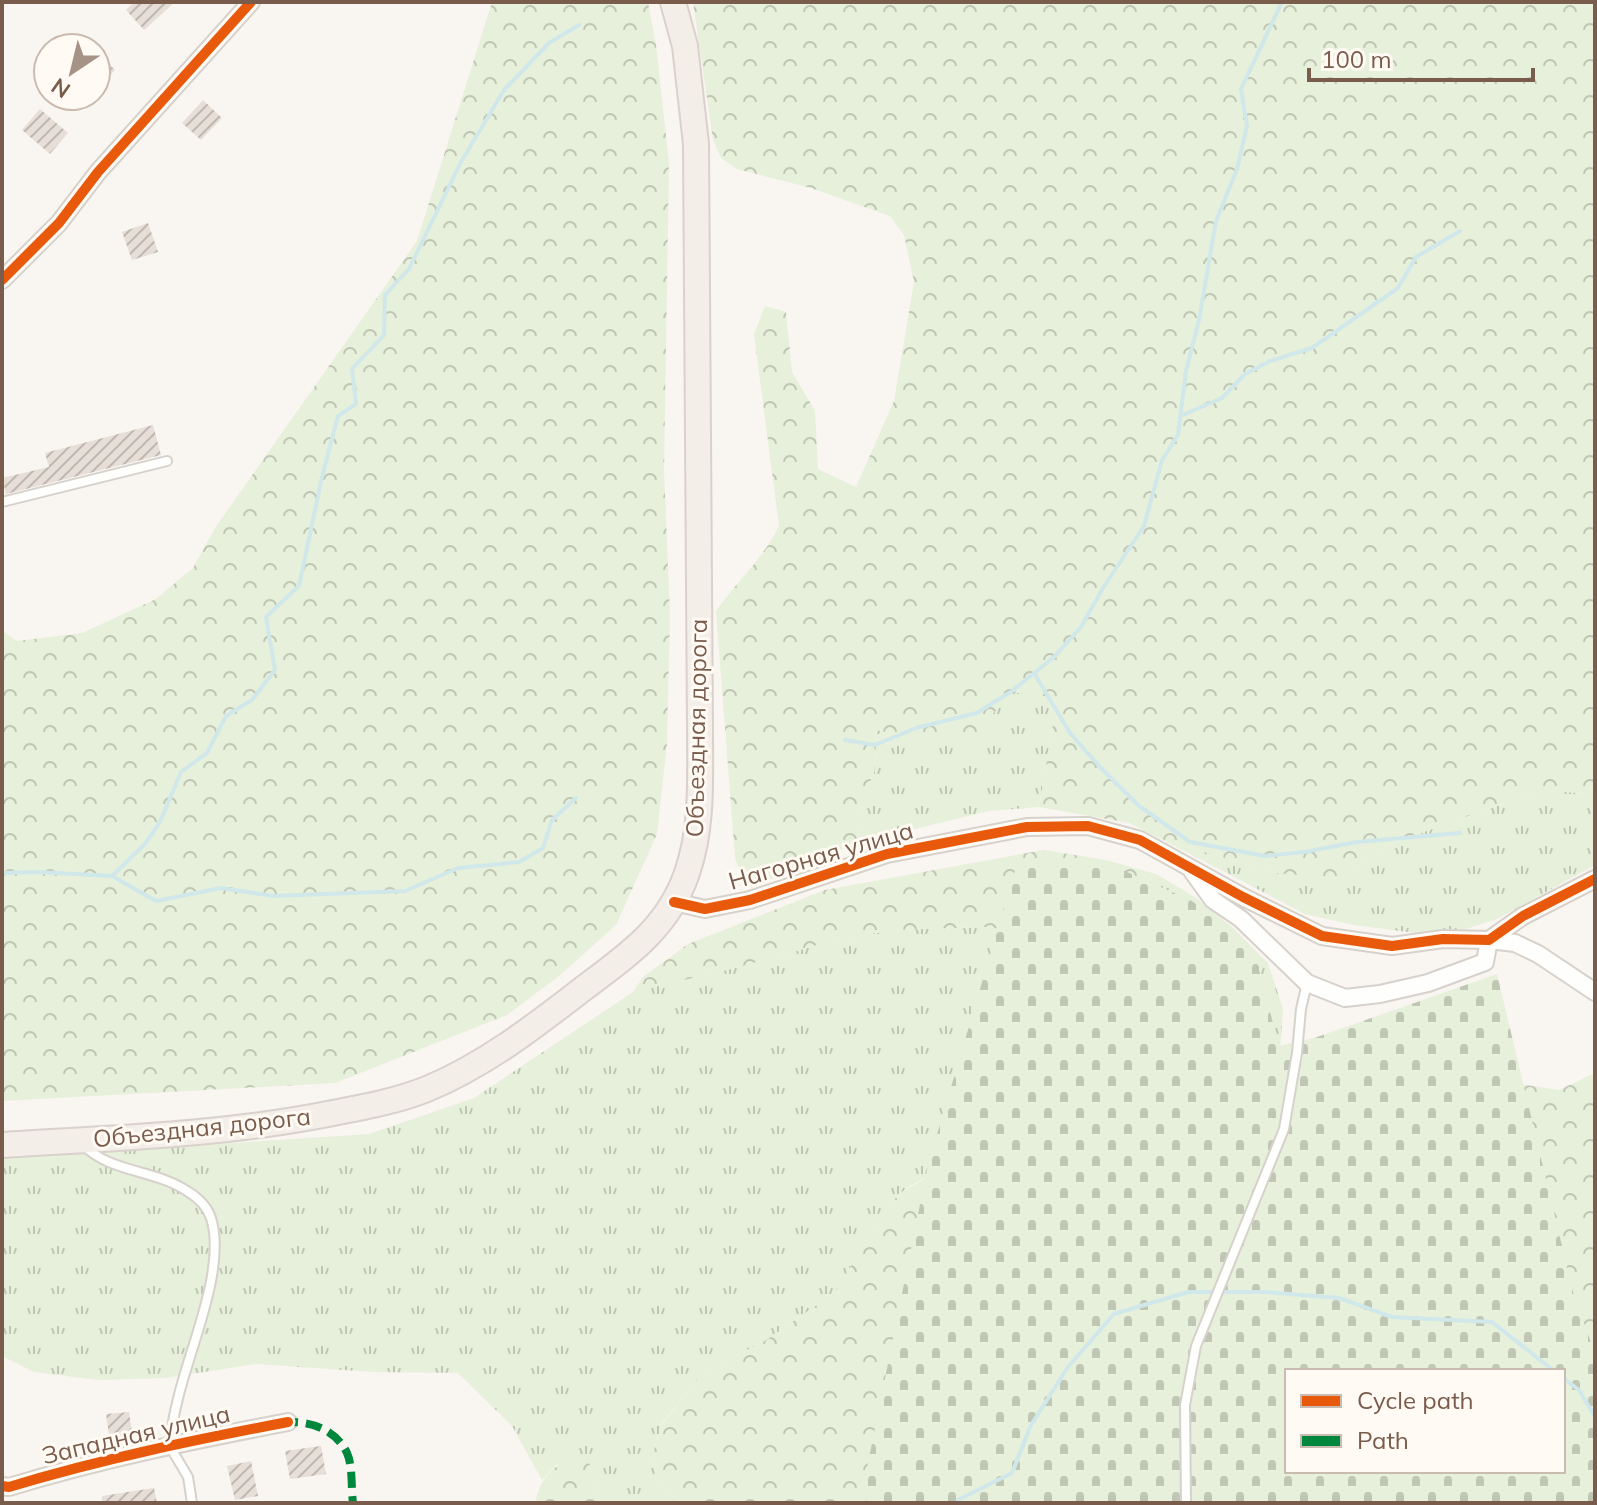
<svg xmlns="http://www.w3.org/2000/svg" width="1597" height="1505" viewBox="0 0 1597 1505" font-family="Mulish,sans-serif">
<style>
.grass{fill:url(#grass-tufts)}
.forest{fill:url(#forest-crowns);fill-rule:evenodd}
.cemetery{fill:url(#cemetery-stones);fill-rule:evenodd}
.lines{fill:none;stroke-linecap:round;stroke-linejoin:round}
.stream{stroke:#d0e8ea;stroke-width:4}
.building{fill:url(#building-hatch)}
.lane-casing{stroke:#d7d1cb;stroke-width:12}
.street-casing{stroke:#d7d1cb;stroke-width:20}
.primary-casing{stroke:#dad1cc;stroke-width:28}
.lane{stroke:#fefefd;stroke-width:8}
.street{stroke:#fefefd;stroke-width:16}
.primary{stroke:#f3eee8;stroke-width:24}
.quiet{stroke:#00873e;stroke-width:8;stroke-dasharray:16 8;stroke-linecap:butt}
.cycleway-casing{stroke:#fffaf3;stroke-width:15}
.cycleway{stroke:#e8590c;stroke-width:10}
.labels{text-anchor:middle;stroke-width:6;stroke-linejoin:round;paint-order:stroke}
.street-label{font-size:24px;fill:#7a5c4d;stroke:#fffaf3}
</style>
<defs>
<pattern id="grass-tufts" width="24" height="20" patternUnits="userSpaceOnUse" patternTransform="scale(2)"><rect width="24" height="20" fill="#e7f0db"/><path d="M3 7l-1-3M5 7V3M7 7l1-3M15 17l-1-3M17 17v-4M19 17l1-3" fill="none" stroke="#c0c6b4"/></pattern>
<pattern id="forest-crowns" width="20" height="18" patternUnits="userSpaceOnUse" patternTransform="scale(2)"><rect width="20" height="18" fill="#e7f0db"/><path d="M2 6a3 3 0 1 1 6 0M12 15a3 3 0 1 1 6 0" fill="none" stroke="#c0c6b4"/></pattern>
<pattern id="cemetery-stones" width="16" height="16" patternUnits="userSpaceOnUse" patternTransform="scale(2)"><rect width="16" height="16" fill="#e7f0db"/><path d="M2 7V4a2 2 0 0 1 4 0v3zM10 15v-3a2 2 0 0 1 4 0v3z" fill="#c0c6b4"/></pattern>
<pattern id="building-hatch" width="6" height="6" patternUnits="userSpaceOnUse" patternTransform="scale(2)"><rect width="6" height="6" fill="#e6ded7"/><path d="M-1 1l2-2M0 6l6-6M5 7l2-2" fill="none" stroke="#bfb7b1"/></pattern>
</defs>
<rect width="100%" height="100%" fill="#f9f5f0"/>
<!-- grass -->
<path class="grass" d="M1012,691L1057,700L1039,807L989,811L857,843L859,798L874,775L877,730L921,741Z
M1595,784V865L1497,919L1463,930L1423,934L1354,925L1305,914L1161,839L1276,873L1340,879L1390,844L1510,801L1544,791L1586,793Z
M1156,874L1198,899L1232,927L1268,963L1283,1009L1279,1063L1011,1133L908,1187L890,1203L834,1293L768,1339L699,1376L662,1424L654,1450L655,1479L676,1503H600L590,1464L556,1465L542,1480L512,1426L458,1373L373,1372L256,1364L165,1378L99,1380L34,1372L2,1356V1158L369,1134L474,1098L633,992L739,967L835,940L893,930L985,927L1044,934L1131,899Z"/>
<!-- forest -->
<path class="forest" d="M492,2H648L656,45L669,163L664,471L670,614L667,743L657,834L616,925L559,976L507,1015L335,1083L2,1101V631L17,641L82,633L156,599L193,568L215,528L417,241Z
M693,2H1595V784L1586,793L1544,791L1510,801L1390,844L1340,879L1276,873L1161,839L1129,823L1039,807L1057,700L1012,692L971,739L921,741L877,730L874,775L859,799L857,843L772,879L743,880L735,858L716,611C736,582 764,558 779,526L754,334L765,306L786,312L792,372L815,411L818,469L856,487L894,401L914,282L904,235L890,216L811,188L737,169L721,158L713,140Z
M1044,850L1106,860L1156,874L1131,899L1044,934L985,927L893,930L835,940L739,967L633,992L643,977L688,944L825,890Z
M1595,1073V1503H676L655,1479L654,1450L662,1425L699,1376L768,1339L834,1293L890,1203L908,1188L1011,1133L1505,1082L1559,1090ZM1287,1371H1563V1471H1287Z
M573,1458L590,1464L600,1503H535C541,1479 550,1467 573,1458Z"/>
<!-- cemetery -->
<path class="cemetery" d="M1017,864L1118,868L1192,901L1254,951L1279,1046L1317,1037L1497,974L1573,1292L1595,1354V1503H868L862,1493L928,1165ZM1287,1371H1563V1471H1287Z"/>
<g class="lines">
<!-- stream -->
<path class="stream" d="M1183,415L1222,398L1245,374L1270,361L1312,348L1398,288L1416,257L1460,231
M1034,673L1070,733L1099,766L1138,805L1190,842L1265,856L1304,852L1357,842L1460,833
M845,740L875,745L916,728L977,713L1012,691L1054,657L1081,627L1103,588L1144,526L1162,460L1178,435L1186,371L1199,320L1216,221L1237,169L1247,126L1241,89L1282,2
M2,873L37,872L112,876L156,901L221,888L273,896L405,891L458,868L519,862L543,848L552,820L576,798
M112,876L145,844L160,822L181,772L207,753L226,716L252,700L275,670L266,617L299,586L322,477L338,416L356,404L352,369L384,335L385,295L409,269L461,162L504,90L549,43L579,25
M1563,1378L1579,1390L1595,1417
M958,1500L1012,1473L1031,1425L1068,1367L1114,1314L1188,1292H1265L1339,1298L1392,1317L1492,1322L1554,1371"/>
</g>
<!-- building -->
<path class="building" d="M134,2H175L144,30L126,10Z
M96,50L115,70L96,89Z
M203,100L222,118L201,140L182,123Z
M40,109L68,133L50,154L22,130Z
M148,223L158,252L132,260L122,232Z
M153,425L161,455L6,494L2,478L49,467L45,453Z
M129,1412L133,1439L110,1442L106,1414Z
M321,1446L326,1474L290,1479L285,1451Z
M251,1461L258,1496L235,1500L227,1466Z
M154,1488L157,1503H102V1496Z"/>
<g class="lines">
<!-- lane casing -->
<g class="lane-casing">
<path id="lane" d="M2,502L167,461
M82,1144C110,1173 154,1169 187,1191C197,1197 207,1206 211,1218C227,1269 188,1351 177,1403C173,1417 172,1431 169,1445L188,1477L192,1503
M1186,1503L1185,1405L1196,1346L1284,1129L1297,1053L1301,1009L1307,983"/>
</g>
<!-- street casing -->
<g class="street-casing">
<path id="street" d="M2,280L59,223L98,172L251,2
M1192,871L1213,900L1241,919L1307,983L1345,998L1380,994L1428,983L1485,962L1489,940L1515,943L1538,954L1595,992
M674,902L705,909L750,900L887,854L1027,827L1088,826L1140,840L1243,897L1322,936L1392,946L1443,939L1489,940L1523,916L1595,879
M2,1486L9,1487C101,1459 194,1440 288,1422"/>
</g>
<!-- primary casing -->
<g class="primary-casing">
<path id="primary" d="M2,1145C112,1138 224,1135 333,1113C364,1107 397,1101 427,1089C485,1065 535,1026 584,988C628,955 668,928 687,873C703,827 700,777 700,729L696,144L685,46L673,2"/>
</g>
<!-- lane -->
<use href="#lane" class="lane"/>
<!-- street -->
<use href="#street" class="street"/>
<!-- primary -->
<use href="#primary" class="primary"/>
<!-- quiet -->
<path class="quiet" d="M282,1423C307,1419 336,1429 347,1453C353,1466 351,1489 353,1503"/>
<!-- cycleway casing -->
<g class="cycleway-casing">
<path id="cycleway" d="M2,280L59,223L98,172L251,2
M674,902L705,909L750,900L887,854L1027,827L1088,826L1140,840L1243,897L1322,936L1392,946L1443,939L1489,940L1523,916L1595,879
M2,1486L9,1487C101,1459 194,1440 288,1422"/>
</g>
<!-- cycleway -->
<use href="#cycleway" class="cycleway"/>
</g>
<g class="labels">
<!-- street labels -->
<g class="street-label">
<text transform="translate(697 728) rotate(-89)" y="8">Объездная дорога</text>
<text transform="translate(821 856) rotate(-16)" y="8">Нагорная улица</text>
<text transform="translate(202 1128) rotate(-6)" y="8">Объездная дорога</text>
<text transform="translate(136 1435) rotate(-13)" y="8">Западная улица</text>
</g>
</g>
<!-- border -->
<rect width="1597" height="1505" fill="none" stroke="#7a5c4d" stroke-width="8"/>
<!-- legend -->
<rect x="1285" y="1369" width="280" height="104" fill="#fffaf3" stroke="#cabbb1" stroke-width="2"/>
<rect x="1301" y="1395" width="40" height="12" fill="#e8590c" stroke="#cabbb1" stroke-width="2"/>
<text x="1357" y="1409" font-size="24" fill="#7a5c4d">Cycle path</text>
<rect x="1301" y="1435" width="40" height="12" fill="#00873e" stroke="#cabbb1" stroke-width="2"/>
<text x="1357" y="1449" font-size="24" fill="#7a5c4d">Path</text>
<!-- north arrow -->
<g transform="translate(72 72) rotate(215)"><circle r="38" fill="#fffaf3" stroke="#cabbb1" stroke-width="2"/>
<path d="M0-6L14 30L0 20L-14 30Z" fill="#a69286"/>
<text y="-12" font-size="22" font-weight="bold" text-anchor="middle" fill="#7a5c4d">N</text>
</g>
<!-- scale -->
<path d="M1309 68v12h224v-12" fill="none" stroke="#7a5c4d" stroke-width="4"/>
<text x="1321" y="68" font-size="24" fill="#7a5c4d" stroke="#fffaf3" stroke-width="6" paint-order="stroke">100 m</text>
</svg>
